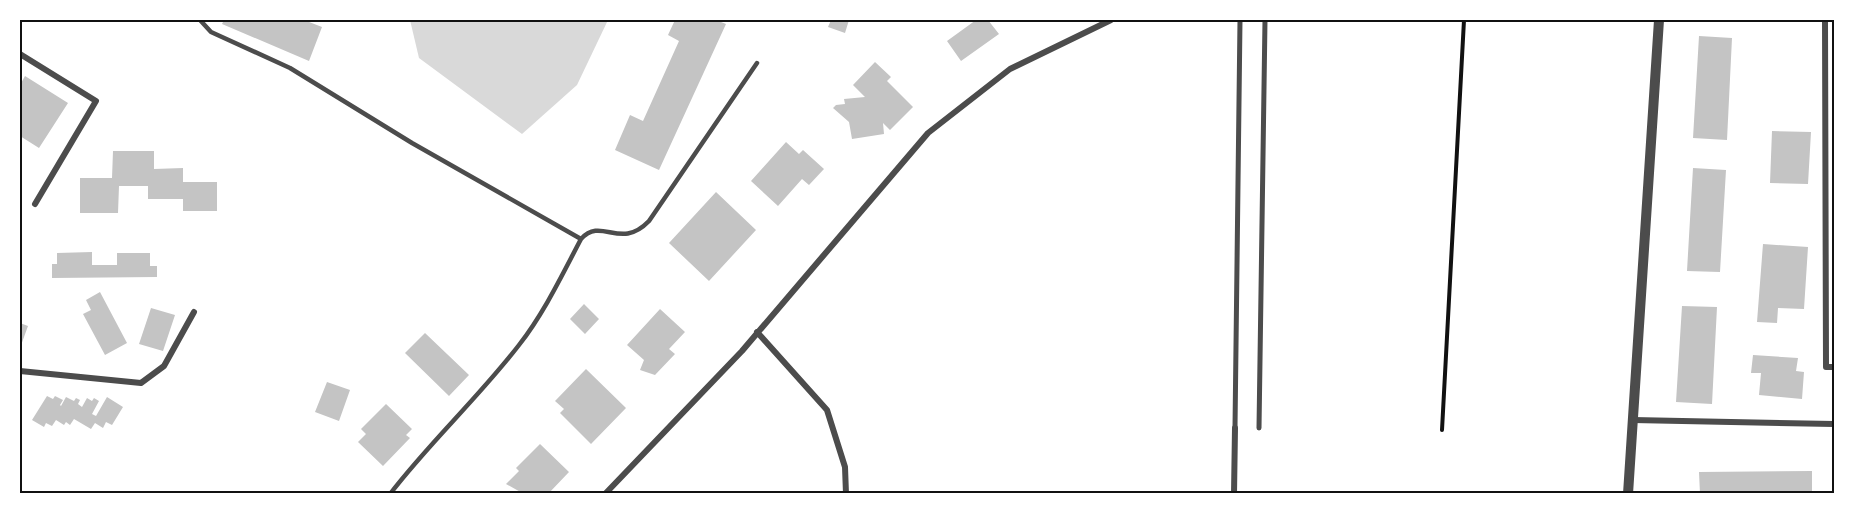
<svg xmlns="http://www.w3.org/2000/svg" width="1854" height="513" viewBox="0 0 1854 513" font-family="'Golos Text',sans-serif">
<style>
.water{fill:#d9d9d9}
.building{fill:#c4c4c4}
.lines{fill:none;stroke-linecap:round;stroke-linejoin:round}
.path{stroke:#111;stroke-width:4}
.service{stroke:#4c4c4c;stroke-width:4.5}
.pedestrian{stroke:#4c4c4c;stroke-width:5}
.minor{stroke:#4c4c4c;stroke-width:6}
.tertiary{stroke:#4c4c4c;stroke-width:10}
.neatline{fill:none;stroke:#111;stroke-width:2}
</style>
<rect width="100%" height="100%" fill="#fff"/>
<!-- water -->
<path class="water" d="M410,20H608L577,85L522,134L419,58Z"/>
<!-- building -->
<path class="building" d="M224,20H304L322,27L309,61L222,24Z
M675,20H716L726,24L659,170L615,150L630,115L643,121L679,41L668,35Z
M831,20H849L845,33L828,27Z
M976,20H988L999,34L961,61L947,41Z
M1699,36L1732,38L1727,140L1693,138Z
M875,62L891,77L887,81L913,107L890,130L883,123L884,134L852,139L849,122L833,108L836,105L845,104L844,99L865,97L853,85Z
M25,76L68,103L39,148L20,136V85Z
M1772,131L1811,132L1808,184L1770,183Z
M786,142L799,154L803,150L824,169L809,185L802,179L778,206L751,181Z
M113,151H154V169L183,168V182H217V211H183V199H148V186H119L118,213H80V178H112Z
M1693,168L1726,170L1720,272L1687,271Z
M716,192L756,230L709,281L669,243Z
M1763,244L1808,247L1804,309L1778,308L1777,323L1757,322Z
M92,252V265H117V253H150V266H157V277L52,278V264H57V253Z
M100,292L127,343L105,355L83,314L91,310L86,300Z
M584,304L599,319L585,334L570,319Z
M1682,306L1717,307L1712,404L1676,402Z
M151,308L175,315L163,351L139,344Z
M660,309L685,332L669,349L675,354L655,375L640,370L644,360L627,345Z
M20,323L28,326L20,348Z
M425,333L469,375L449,396L405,353Z
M1753,355L1798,358L1796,371L1804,372L1802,399L1759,395L1761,373H1751Z
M586,369L626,408L591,444L560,413L564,409L555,401Z
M327,382L350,390L339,421L315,412Z
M47,396L53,399L55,396L63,400L60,405L61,406L66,397L74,401L76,398L80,400L78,404L82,407L87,398L92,401L94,398L99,401L92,414L96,416L107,397L123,407L112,425L106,422L103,428L95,423L91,429L74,419L70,425L66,422L64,425L56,420L52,426L46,423L44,427L32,420Z
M386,404L412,429L406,435L410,438L383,466L358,442L366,434L361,429Z
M540,444L569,472L548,494H524L506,484L519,471L516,468Z
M1812,471V494H1700L1699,472Z"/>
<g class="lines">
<!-- path -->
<path class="path" d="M1442,430L1464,20"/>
<!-- service -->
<path class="service" d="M200,20L211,32L290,68L412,143L581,239
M390,494C430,442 479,397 519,345C544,313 562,275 581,239C602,216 620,251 649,221L757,63"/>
<!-- pedestrian -->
<path class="pedestrian" d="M1235,428L1240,20
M1259,428L1265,20"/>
<!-- minor -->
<path class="minor" d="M1825,20L1826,367H1834
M20,54L96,101L35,204
M757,332L827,410L845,467L846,494
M20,371L141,383L164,366L194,312
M1633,420L1834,424
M605,494L742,351L928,133L1010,69L1111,20
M1234,494L1235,428"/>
<!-- tertiary -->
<path class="tertiary" d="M1628,494L1659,20"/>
</g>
<!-- border -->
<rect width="1854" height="513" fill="none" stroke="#ffffff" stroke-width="42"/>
<rect x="21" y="21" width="1812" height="471" class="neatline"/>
</svg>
